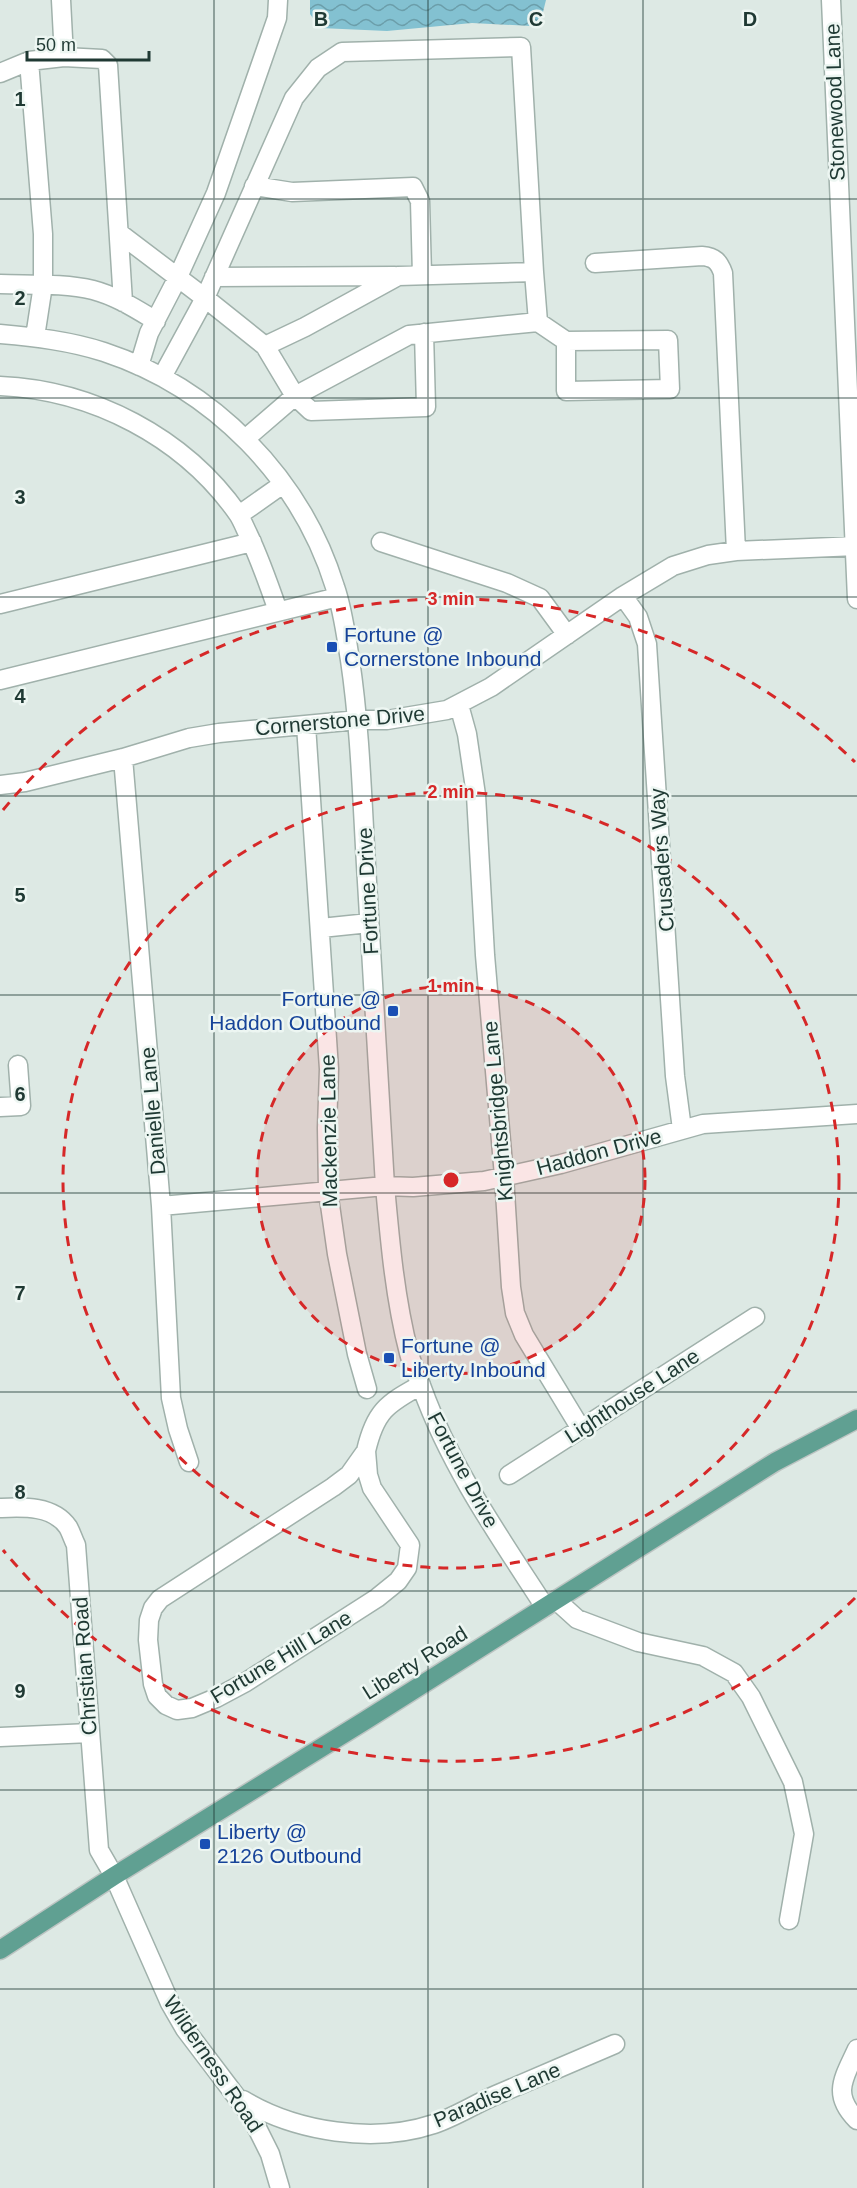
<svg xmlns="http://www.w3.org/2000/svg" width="857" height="2188" viewBox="0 0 857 2188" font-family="Arial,sans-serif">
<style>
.water{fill:url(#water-waves)}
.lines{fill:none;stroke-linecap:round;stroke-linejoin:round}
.minor-casing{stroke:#a0b1ab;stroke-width:21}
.major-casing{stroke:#bcc4c2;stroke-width:21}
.minor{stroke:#fff;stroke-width:18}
.major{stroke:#60a092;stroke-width:18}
.grid{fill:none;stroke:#1f3933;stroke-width:1.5;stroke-opacity:0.55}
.ring{fill:none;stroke:#d62828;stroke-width:3;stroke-dasharray:10 8}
.transit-dot{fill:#1a4fb4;stroke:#edf6f2;stroke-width:2}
.labels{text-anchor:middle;stroke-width:5;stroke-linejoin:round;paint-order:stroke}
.street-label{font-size:21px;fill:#1f3933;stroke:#edf6f2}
.transit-label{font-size:21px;fill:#164399;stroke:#edf6f2;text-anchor:start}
.grid-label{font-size:20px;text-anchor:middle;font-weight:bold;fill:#1f3933;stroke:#edf6f2;stroke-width:5;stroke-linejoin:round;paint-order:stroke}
.centre{fill:#d62828;stroke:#edf6f2;stroke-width:3}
.ring-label{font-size:18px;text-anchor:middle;font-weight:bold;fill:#d62828;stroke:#edf6f2;stroke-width:5;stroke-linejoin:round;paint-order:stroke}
</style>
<defs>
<pattern id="water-waves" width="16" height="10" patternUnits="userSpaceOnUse" patternTransform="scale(1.5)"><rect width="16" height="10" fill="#83c1d1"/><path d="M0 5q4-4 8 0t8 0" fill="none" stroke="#6b9eaa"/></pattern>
</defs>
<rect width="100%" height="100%" fill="#dde9e4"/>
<!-- water -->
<path class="water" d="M310,0H546L542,16L531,26L472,23L387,31L320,28L310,14Z"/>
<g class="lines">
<!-- minor casing -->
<g class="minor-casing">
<path id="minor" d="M831,0L857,599
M64,57L102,59L108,65L123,302
M0,73L29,61
M254,186L292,192L413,187L420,201L422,275
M119,233L205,298L162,377
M595,263L702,256C715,257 719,262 723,273L736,551
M534,272L521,47L342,52L318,68L294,98L205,298L265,346L305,327L398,276L534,272L538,322
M214,277L395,276
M0,284C29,285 65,283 93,290C116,296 136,309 156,321
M0,334C35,337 70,341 104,352C213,388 301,477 335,587C343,610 346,636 350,660C360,727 362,796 366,865C372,972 378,1079 385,1186C390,1242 395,1299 409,1353C412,1365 418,1377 422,1388C451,1468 499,1536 545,1607
M35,337L43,285V234L29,61L64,57L61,0
M265,346L295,396L311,411L426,407L424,333
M139,366L149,333L177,279L216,193L277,18L278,0
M0,386C93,390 184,437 238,514C242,520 245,528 248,534C260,559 269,585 278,611
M245,439L295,396L409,335L538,322L566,341V391L670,389L668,340L566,341
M239,515L283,484
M381,542L507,583L540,598L567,635
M623,596L638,617L647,644L675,1076L682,1129
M0,604L252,542
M0,680L338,597
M459,705L467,734L476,795L485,955L504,1176L511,1287L515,1313L524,1335L581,1429
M306,725L329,1069L327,1128L328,1191L337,1254L357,1354L367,1389
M123,758L161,1206L171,1398L178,1429L189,1462
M0,785L25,782L123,758L189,738L219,733L358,720H387L447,710L491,687L623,596L673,566L708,555L736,551L857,546
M321,928L369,923
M0,1107L21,1106L18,1065
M161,1206L385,1186L413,1187L484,1181L561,1164L703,1124L857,1114
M366,1451L368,1475L372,1488L410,1545L407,1568L398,1581L377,1598L246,1682L216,1698L192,1708L177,1710L166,1705L157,1696L153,1684L148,1640L149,1620L153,1608L160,1599L333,1487L349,1475Z
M366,1451C375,1412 386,1404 421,1385
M509,1475L755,1317
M0,1508C22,1507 53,1505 68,1527C71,1532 73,1539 76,1545L99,1850L114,1876L170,2003L185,2029L251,2116L270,2154L280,2188
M556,1600L577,1619L638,1642L703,1656L734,1673L751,1697L793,1782L804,1834L789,1920
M0,1737L90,1733
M857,2049C844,2078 831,2094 857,2120
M243,2100C296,2132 374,2144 434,2124C455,2117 475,2104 496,2095C536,2078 575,2061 615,2044"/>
</g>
<!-- major casing -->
<g class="major-casing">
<path id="major" d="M0,1950L114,1876L366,1720L775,1462L857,1419"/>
</g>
<!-- minor -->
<use href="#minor" class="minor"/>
<!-- major -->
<use href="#major" class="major"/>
</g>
<!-- grid -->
<path class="grid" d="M214,0V2188M428,0V2188M643,0V2188M0,199H857M0,398H857M0,597H857M0,796H857M0,995H857M0,1193H857M0,1392H857M0,1591H857M0,1790H857M0,1989H857"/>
<!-- distance rings -->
<circle cx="451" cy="1180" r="194" fill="#d62828" fill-opacity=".12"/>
<g class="ring">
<circle cx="451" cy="1180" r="194"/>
<circle cx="451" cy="1180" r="388"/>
<path d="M855 1598A581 581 0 0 1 3 1550M3 810A581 581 0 0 1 855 762"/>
</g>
<!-- markers -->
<g class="transit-dot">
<rect x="326" y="641" width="12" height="12" rx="3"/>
<rect x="387" y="1005" width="12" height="12" rx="3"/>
<rect x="383" y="1352" width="12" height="12" rx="3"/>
<rect x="199" y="1838" width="12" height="12" rx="3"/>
</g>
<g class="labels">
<!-- street labels -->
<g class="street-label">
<text transform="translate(835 102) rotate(-92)" y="7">Stonewood Lane</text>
<text transform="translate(340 721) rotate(-5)" y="7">Cornerstone Drive</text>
<text transform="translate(662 860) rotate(-94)" y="7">Crusaders Way</text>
<text transform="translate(368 891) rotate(-93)" y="7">Fortune Drive</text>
<text transform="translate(153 1111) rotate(-95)" y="7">Danielle Lane</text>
<text transform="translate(498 1111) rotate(-95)" y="7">Knightsbridge Lane</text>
<text transform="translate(329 1131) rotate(-91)" y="7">Mackenzie Lane</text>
<text transform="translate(599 1152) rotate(-15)" y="7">Haddon Drive</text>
<text transform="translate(632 1396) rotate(-33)" y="7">Lighthouse Lane</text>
<text transform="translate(463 1470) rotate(62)" y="7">Fortune Drive</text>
<text transform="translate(281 1657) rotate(-31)" y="7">Fortune Hill Lane</text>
<text transform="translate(415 1663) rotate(-32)" y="7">Liberty Road</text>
<text transform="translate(85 1666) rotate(-94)" y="7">Christian Road</text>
<text transform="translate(213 2064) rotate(56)" y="7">Wilderness Road</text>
<text transform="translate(497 2095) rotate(-23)" y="7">Paradise Lane</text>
</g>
<!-- transit labels -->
<g class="transit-label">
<text x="344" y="642">Fortune @<tspan x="344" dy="24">Cornerstone Inbound</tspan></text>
<text x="381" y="1006" text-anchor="end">Fortune @<tspan x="381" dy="24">Haddon Outbound</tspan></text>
<text x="401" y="1353">Fortune @<tspan x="401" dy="24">Liberty Inbound</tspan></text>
<text x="217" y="1839">Liberty @<tspan x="217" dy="24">2126 Outbound</tspan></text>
</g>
</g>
<g class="grid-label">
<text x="321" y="26">B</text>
<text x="536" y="26">C</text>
<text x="750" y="26">D</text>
<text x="20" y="106">1</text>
<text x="20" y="305">2</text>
<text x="20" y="504">3</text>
<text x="20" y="703">4</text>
<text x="20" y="902">5</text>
<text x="20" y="1101">6</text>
<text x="20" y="1300">7</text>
<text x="20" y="1499">8</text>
<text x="20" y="1698">9</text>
</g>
<circle cx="451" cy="1180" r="9" class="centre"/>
<g class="ring-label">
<text x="451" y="605">3 min</text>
<text x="451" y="798">2 min</text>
<text x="451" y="992">1 min</text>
</g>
<!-- scale -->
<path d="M27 51v9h122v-9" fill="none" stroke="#1f3933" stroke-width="3"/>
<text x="36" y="51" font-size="18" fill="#1f3933" stroke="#edf6f2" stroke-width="4.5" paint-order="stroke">50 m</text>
</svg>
